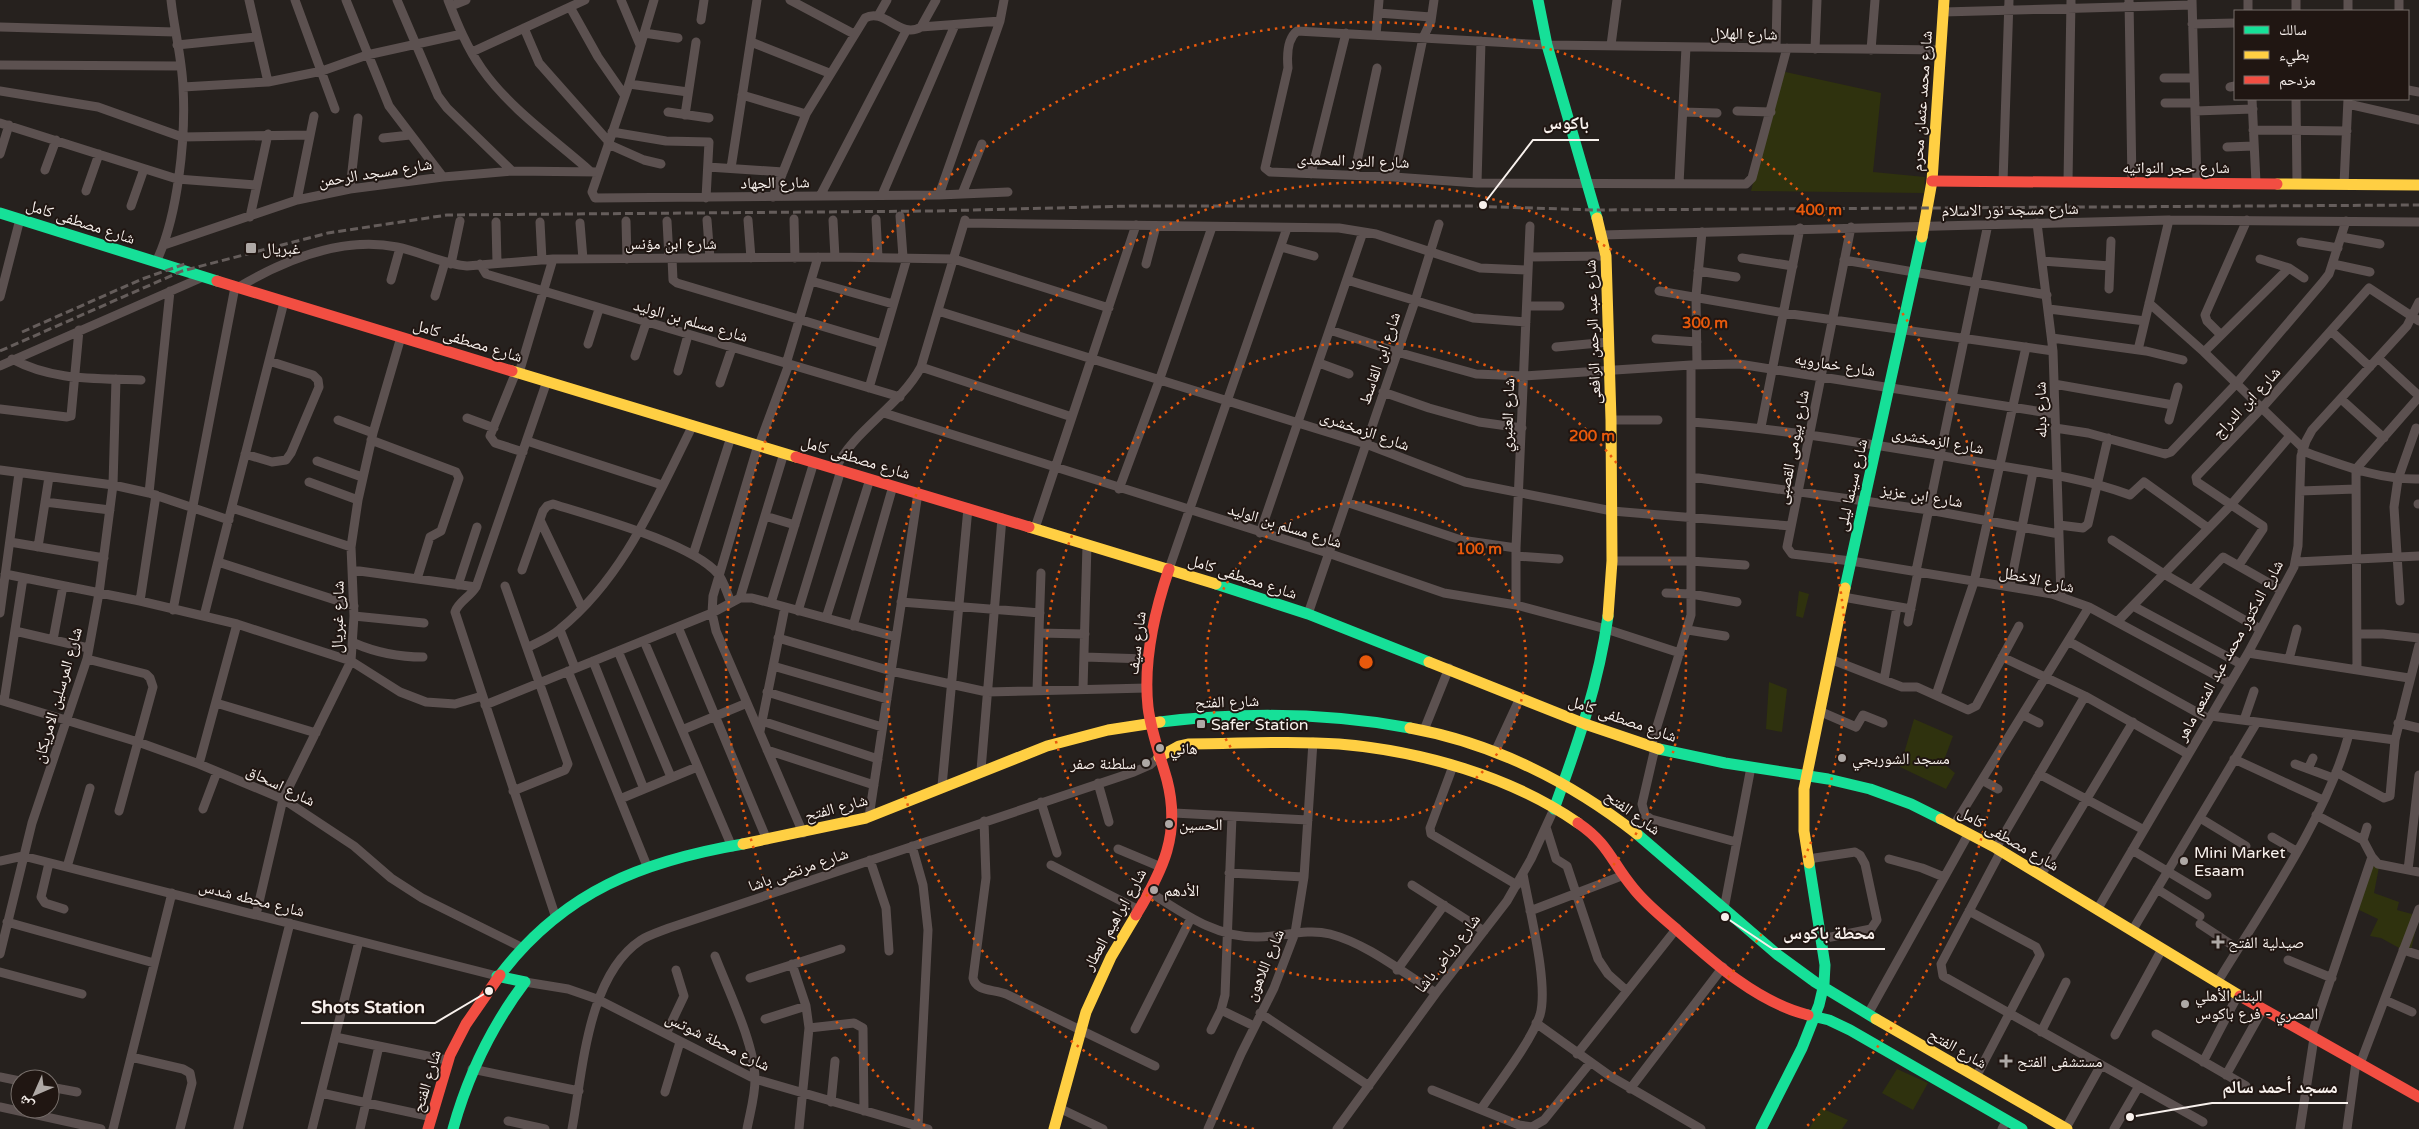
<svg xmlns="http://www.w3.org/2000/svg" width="2419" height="1129" viewBox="0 0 2419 1129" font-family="'Varela Round','Noto Naskh Arabic',sans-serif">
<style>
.green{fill:#2f320e}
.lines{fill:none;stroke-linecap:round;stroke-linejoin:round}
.street{stroke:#5c5150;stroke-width:9}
.fast{stroke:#16e098;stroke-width:11}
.slow{stroke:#ffcf43;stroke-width:11}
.jam{stroke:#f24e42;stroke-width:11}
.rail{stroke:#655d5b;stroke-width:3;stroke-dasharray:8 4;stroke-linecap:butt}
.ring{fill:none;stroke:#e8590c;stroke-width:2.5;stroke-dasharray:2.5 5}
.poi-dot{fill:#aea8a5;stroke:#201612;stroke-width:2}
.labels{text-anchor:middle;stroke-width:4;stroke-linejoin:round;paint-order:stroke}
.street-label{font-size:16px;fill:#f8f1ed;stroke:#201612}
.poi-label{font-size:16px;fill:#f8f1ed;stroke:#201612;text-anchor:start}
.centre{fill:#e8590c;stroke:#201612;stroke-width:2.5}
.ring-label{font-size:15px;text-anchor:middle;font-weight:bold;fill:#e8590c;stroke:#201612;stroke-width:4;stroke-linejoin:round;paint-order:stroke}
.leader{fill:none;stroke:#f8f1ed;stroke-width:2}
.callout-dot{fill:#f8f1ed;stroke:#201612;stroke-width:2}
.callout-label{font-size:18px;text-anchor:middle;font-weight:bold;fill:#f8f1ed;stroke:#201612;stroke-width:4;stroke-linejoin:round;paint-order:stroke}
</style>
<rect width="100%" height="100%" fill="#26211e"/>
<!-- green -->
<path class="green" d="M1781,71L1881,93L1873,172L1925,177L1924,193L1751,191Z
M1799,591L1809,594L1803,618L1796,616Z
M1769,682L1787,689L1782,732L1766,729Z
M1914,719L1953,736L1943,763L1955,773L1946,789L1900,767Z
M2370,863L2379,867L2374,893L2399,902L2397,910L2419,916L2410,954L2381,938L2370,936L2378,919L2353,907Z
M1897,1069L1928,1083L1913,1110L1882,1093Z
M1821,1108L1848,1120L1842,1129H1809Z"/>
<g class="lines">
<!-- street -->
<path class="street" d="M249,0L268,82
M295,0L335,109
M346,0L389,106L443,177
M397,0L438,96L447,108L512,171
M448,0C457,23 467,48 482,69C510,109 554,139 590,171
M621,0L640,45
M654,0L629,84L592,192L595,198L939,195L1008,192
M790,0L854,34
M2129,0L2132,183
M2192,0L2197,183
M2248,0V11
M2296,0V11
M2348,0V11
M2399,0V11
M451,6L466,0
M570,7L598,57L625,96
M1943,12L2192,5
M1378,13L1431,17
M878,16L887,0
M701,20L704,0
M2192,24L2235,23
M0,27L175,32
M921,27L936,0
M524,28L539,63L609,142
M644,33L678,38
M1376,35L1379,0
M751,42L829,73
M177,45L256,37
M1611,45L1617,0
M1776,48L1777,1
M1787,48L1752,178L1746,184L1477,183L1394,177L1270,172L1265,168L1288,68C1287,57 1287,39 1297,31L1547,45L1941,50
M1815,49L1817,0
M1871,50L1875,0
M472,52L585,0
M0,65L181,66
M2164,78H2194
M629,84L688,92
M183,87L268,82L322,71L367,55L462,34
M2230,87L2235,86
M2408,90L2419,92
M0,91L98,107L182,137L310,135
M742,95L806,114
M2252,99L2256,183
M2296,99L2297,184
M2165,103H2195
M2348,104L2419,120
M1737,111L1771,112
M2195,111L2253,109
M668,112L709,118
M1683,112L1717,113
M685,115L696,42
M0,123L177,179L257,185
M2253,130L2347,131
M612,132L666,141L709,142L706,198
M383,138L410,135
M608,144L644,160L661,164
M2227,147L2254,146
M0,154L9,125
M708,167L783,172
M731,168L757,0
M45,170L56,140
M1311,174L1346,33
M1354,175L1377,68
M1394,177L1423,38L1431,21L1434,0
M2003,182L2009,0
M2068,182L2071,0
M1477,183L1481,41
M1679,184L1686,47
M2344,184L2348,99
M350,189L358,118
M86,191L99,154
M962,194L982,144
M882,195L955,25
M939,195L1000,21L1004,0
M820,196L906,31
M773,197L806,114L865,18C885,7 900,40 921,27L1000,21
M297,200L314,116
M131,206L144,169
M900,216L903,257
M250,217L268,134
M794,219L795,258
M876,219L878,257
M707,220L710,258
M748,220L751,258
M833,220L835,257
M626,221L627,259
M667,221L669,258
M496,222L497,263
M540,222L542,260
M580,223L583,259
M964,223L1339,228L1376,234L1480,268L1528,270
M2037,223L2053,351L2061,597
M1851,227L1787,547L1792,554L1851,561L2052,594L2089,607L2230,683
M1602,235L2169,220L2419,222
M2341,237L2380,244
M2301,242L2338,248
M164,245L297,200L350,189L443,177L512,171L599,172
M1281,247L1314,256
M1529,257L1606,256
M672,258L673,280L677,283L882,344
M1742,258L1793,266
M2260,259L2289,268L2304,278
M1844,260L2047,295
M2042,261L2110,266
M156,262C178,217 186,137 183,87C182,58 174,29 171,0
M451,264L460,221
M480,264L486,274L900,397
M1146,264L1156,226
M2333,264L2370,272
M1698,271L1736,277
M391,280L400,248
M1347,280L1473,318L1526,322
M811,281L893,304
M237,288C284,260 342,236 397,247C421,252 443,264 467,266L553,259L835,257L954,259L1109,308
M2109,289L2111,241
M1659,291L1784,313L2053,351
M435,296L445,262
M0,297L20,219
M2149,303L2204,352L2303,448
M1527,306H1560
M2049,309L2145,321
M938,311L1366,444L1465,482L1612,511L1791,526
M1330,330L1397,352L1476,374L1524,376L1691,365L1739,364L2055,414
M2331,331L2370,367
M2221,335L2207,321L2205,315L2247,220
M2052,338L2146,351L2183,360
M1656,339L1697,342
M588,344L599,309
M1556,347L1609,342
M2138,350L2169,220
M2204,352L2289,268
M635,356L646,323
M2378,358L2419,396
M12,359C53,381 95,378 141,380
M1319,363L1349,374
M786,364L818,257
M1697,365L1696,296L1702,232
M0,366L203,277
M921,367L1072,417
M678,371L688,335
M516,372L490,436L495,443L523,452
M519,373L553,259
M547,381L476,587C470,597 458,602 455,612L556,918
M720,383L732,348
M2054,384L2173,405
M869,388L907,258
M1383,392L1429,408L1479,422L1522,428
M2341,399L2384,438
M0,409L67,417L71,416L79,330
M884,413L1328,553L1444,593L1516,605L1606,629L1680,653
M467,418L494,428
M338,420L373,433
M1611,420H1658
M2169,420L2178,387
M1692,422C1784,429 1875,445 1967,460C2022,470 2078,476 2130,495L2144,482L2208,528
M1761,427L1800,228
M2055,428L2088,433L2165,454L2171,452L2236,384L2322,283L2329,274L2346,221
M371,440L456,472L459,478L441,531L430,537L417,579
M527,441L662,485
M758,445L713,596L712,613L716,631L803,833
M759,445L789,364
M2302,451C2340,464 2378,480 2419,479
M245,454L272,462L286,460L291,453L319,387L318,380L313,375L269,361
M317,461L362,477
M836,468C852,432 900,406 921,367L965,220
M0,470L113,485L149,493L229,520
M1691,477L1929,510L2059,534
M309,482L358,500
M1119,489L1159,381L1212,227
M2300,491L2356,489
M149,493L170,291
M45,502L110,510
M1346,502L1461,540L1516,548
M2418,504H2419
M232,508L351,547
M765,516L795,525
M540,520L582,608
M2059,525L2083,528L2088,524L2108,438
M1035,528L1136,225
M1260,533L1363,232
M2112,540L2164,574L2260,629
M10,542L104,558
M38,547L49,477
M693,555L731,437
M1516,556L1559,559
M1612,561H1691L1745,565
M218,562L354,606
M2296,562L2419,556
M2239,565L2263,529V526L2197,482L2196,477L2262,408L2369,288L2419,321
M1169,569L1287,228
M352,570L476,587
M522,570L543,511L547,506L553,504C594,517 692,543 718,574C724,581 727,594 731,602
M1916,571L1988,224
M5,574L140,601L237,624L351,661L400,692L426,702L455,704L482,696
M458,585L477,527
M505,586L568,764L565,770L513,791
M2010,587L2033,472
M2192,590L2223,557L2281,590
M1666,593L1691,594L1737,602
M1843,597L1911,609
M740,598L784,453
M140,601L156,495
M2400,601L2394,507L2398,479L2416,428
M901,602L1040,613
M771,603L814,462
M1516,605V548L1530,226
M2133,606L2241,664
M173,610L235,287
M798,611L841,470
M0,613L19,473
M1308,614L1415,301L1439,224
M204,616L284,302
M354,616L424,623
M826,618L870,479
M1908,622L1918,572
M2117,622L2230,506L2290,436
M853,626L893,486
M678,627L767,840
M560,630L575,668
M1688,630L1725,636
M15,631L88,648
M1039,633L1085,634
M2357,634H2383L2419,638
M778,638L891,671L987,692L1147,688
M53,640L63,586
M644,641L732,847
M2068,641L2209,719
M354,643C377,653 398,657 423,657
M527,648C538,642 551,637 560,629C625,576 656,498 693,425
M618,651L671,777
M2248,653L2409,678
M1084,657L1147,659
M2002,657L2085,696L2188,754
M87,659L146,674L150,678L153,687L119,811
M1830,659L1902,687H1917L1968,710L1976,706L2019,626
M2289,659L2297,629
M593,661L644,789
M773,666L887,699
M2357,670L2356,469L2419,397
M568,671L647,866
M1884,680L1897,607
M1083,689L1087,544
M1037,690L1041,573
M767,692L882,727
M1936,695L1974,582L2026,347
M0,700L138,742L199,764L283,799L354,846L391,878L422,898L523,948
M4,701L23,578
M216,703L316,733
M485,705L712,613L740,598H752L896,637
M1819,711L1856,727L1863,715L1883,723
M2023,715L2039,723
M2211,716L2395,740
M2244,720L2254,691
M762,721L878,759
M2398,723L2419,728
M682,730L747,703
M1424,730L1449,668
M760,731L785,607
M1651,746L1691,615V365
M1655,748L1642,804L1645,815L1651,819L1736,842
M767,750L874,785
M1495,752L1520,698
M2234,759L2323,800
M199,764L237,624
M2295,764L2333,778
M1453,766L1430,828L1431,834L1517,885
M2308,769L2313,758
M981,770L1002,518
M2336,772L2384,798L2390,796L2395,740L2419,645
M2039,774L2144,830
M1982,780L1998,789
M1098,783L1109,822
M942,786L968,508
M620,799L697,767
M1041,802L1057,853
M203,809L217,772
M1174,813L1308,820
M2316,815L2363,840L2372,857L2378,864L2419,872
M869,817L918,493
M2200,818L2246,846
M984,821L986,878L973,978C976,992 994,989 1006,994L1155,1066
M1954,825L2089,607
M1546,827L1556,859L1567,866L1598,959L1608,974L1627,991
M2272,837L2296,851
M2363,840L2367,827
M912,846L923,885L928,930L918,1126
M1996,848L2085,696
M1118,849L1161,867
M2132,850L2207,895
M2001,851L1941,964L1943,976L2203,1122
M1808,859L1855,852L1860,855L1865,864L1877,920L1871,929L1821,939
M1889,859L1922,868L1944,877
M870,860L886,908L889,951
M0,861L23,856L497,976
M49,863L41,897L45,903L64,909
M1051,865L1137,909
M67,867L90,788
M2408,870L2419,775
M1229,873L1304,877
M2041,875L2133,722
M1412,885L1484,931
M2157,889L2200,916
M1148,891C1183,913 1216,938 1258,937C1282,937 1306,928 1330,934C1368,944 1403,973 1436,993
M1724,909L1751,767
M2097,910L2248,653L2294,567L2298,546L2301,456L2306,441L2312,430L2407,326L2419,302
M1530,911L1624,875
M1969,911L2036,947L2040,955L1976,1077
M256,915L283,799L351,661L354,616L351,547L358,500L373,433L401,337
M7,922L154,963
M2200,924L2238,949
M2132,931L2257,722
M2403,950L2419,955
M0,954L32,823L87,659L99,593L113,485L116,379
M715,956C728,990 755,1044 755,1080C755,1096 750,1113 747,1129
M2288,960L2332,978
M792,964L806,1006L809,1028L799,1129
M1397,970L1444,905
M0,972L82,994
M750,978L841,949
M525,982L568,989L597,999L755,1079L928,1129
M2217,983C2262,909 2327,817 2349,734
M2385,1000L2412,1012
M1221,1010L1254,1026
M1260,1013L1369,1086
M1868,1014L1969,833
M765,1019L806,1006
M1536,1023L1610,1076L1701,1129
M809,1028L854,1023L863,1028L864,1111
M1135,1029L1191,918
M1211,1030L1221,1010L1225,995L1232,816
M2041,1032L2066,982
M666,1034L684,996L676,970
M2156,1034L2246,1086
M2115,1035L2162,949
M335,1037L447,1060
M2311,1037L2372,857
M1577,1054L1677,928
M131,1057L183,1069L190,1073L192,1083L180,1129
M2203,1062L2238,995
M2360,1064L2419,909
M472,1069L579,1091
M2226,1075L2263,1009
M0,1077L20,1081
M50,1087L77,1092
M1630,1089L1723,967
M1432,1090L1519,1125L1532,1127L1544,1120L1590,1063
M665,1092L680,1042
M321,1093L432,1117
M831,1102L835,1061
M0,1107L101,1129
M1059,1108L1103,1129
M1481,1109C1498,1084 1531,1042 1540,1015C1549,984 1529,909 1523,874
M508,1121L545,1129
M2066,1128L2101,1065
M113,1129L172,893
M238,1129L290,923
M312,1129L359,941
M360,1129L379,1046
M572,1129C583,1071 587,976 641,940C649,935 659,932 669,928L1134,772L1150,765L1159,757
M1208,1129L1241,1054L1274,988L1295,933L1304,877L1313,742
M1337,1129L1436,993L1507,901L1531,859L1554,809
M2002,1129L2007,1120
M2114,1129L2139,1086
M2300,1129L2314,1038
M2347,1129L2356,1062"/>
<!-- fast -->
<path class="fast" d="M1538,0L1547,45L1597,218
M0,213L217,281
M1216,584L1308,614L1429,662
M1845,588L1922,237
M1160,722C1243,712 1328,713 1410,728
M1659,749L1725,763L1828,779L1870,789L1911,804L1941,819
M1554,809C1577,746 1599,683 1608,616
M1637,834L1778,955L1815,982L1876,1019
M500,975C564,891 643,861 743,844
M1808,1015L1829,1020L1850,1030L2022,1129
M453,1129C468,1075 491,1027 525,982L497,976
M1761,1129L1802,1048L1819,1005L1824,984L1825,965L1809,863"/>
<!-- slow -->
<path class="slow" d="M2277,184L2419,185
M1597,218L1606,256L1611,420L1612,561L1608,616
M1922,237L1932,181L1944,0
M512,371L796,457
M1029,527L1216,584
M1429,662L1585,724L1659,749
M1410,728C1493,743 1571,782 1637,834
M1159,757L1179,746L1188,744C1238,744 1289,740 1339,744C1421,751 1510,776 1578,823
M1941,819L1996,848L2240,996
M743,844L866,818L1047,746L1108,730L1160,722
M1809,863L1804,831V789L1845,588
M1876,1019L2067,1129
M1054,1129L1086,1012L1111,957L1136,915"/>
<!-- jam -->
<path class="jam" d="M1932,181L2277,184
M217,281L512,371
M796,457L1029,527
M1578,823C1610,845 1611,862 1634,889C1646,904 1661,916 1675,928C1714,963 1757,1002 1808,1015
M1136,915C1163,870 1181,834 1167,780C1160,755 1151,732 1148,707C1143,660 1154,613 1169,569
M2240,996L2419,1097
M428,1129L450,1055L466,1024L500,975"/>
<!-- rail -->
<path class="rail" d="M22,332L142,279L188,263
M0,351L182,271L328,233L447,215L936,211L1131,206H1469L1595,210L2419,205"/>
</g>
<!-- distance rings -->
<g class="ring">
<circle cx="1366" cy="662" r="160"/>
<circle cx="1366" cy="662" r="320"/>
<path d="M1254 1129A480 480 0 1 1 1478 1129"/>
<path d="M925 1126A640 640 0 1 1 1807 1126"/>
</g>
<!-- markers -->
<g class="poi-dot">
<rect x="245" y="242" width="12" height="12" rx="2.5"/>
<rect x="1196" y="719" width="10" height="10" rx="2.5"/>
<circle cx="1160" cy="748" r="5"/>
<circle cx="1842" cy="758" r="5"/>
<circle cx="1146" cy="763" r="5"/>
<circle cx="1169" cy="824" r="5"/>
<circle cx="2184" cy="861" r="5"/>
<circle cx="1154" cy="890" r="5"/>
<path d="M2215.5 934.5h5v5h5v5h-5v5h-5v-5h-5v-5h5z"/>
<circle cx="2185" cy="1004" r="5"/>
<path d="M2003.5 1053.5h5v5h5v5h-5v5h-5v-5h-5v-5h5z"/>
</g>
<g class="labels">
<!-- street labels -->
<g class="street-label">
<text transform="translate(1744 33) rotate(1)" y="6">شارع الهلال</text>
<text transform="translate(1921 101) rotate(-86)" y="6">شارع محمد عثمان محرم</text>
<text transform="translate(1353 160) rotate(2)" y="6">شارع النور المحمدى</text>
<text x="2176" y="173">شارع حجر النواتيه</text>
<text transform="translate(375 172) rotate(-9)" y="6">شارع مسجد الرحمن</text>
<text transform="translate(775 182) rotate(-1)" y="6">شارع الجهاد</text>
<text transform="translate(2010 209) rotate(-1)" y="6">شارع مسجد نور الاسلام</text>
<text transform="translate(81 221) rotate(18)" y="6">شارع مصطفى كامل</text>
<text x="671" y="249">شارع ابن مؤنس</text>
<text transform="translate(691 320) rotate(16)" y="6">شارع مسلم بن الوليد</text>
<text transform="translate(1592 332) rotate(-92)" y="6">شارع عبد الرحمن الرافعى</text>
<text transform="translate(468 340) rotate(17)" y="6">شارع مصطفى كامل</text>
<text transform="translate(1379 358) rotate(-71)" y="6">شارع ابن القاسط</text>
<text transform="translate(1835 364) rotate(9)" y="6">شارع خمارويه</text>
<text transform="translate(2246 402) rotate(-47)" y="6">شارع ابن الدراج</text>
<text transform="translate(2040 410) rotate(-91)" y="6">شارع دبله</text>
<text transform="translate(1507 415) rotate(-88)" y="6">شارع العنبري</text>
<text transform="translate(1365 430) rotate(19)" y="6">شارع الزمخشرى</text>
<text transform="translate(1938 440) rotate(10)" y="6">شارع الزمخشرى</text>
<text transform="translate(1792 447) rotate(-79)" y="6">شارع بيومى القصبى</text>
<text transform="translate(856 457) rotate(17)" y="6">شارع مصطفى كامل</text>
<text transform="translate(1851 485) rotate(-77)" y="6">شارع سينما ليلى</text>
<text transform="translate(1922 495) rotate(9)" y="6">شارع ابن عزيز</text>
<text transform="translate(1285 525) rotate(17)" y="6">شارع مسلم بن الوليد</text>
<text transform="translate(1243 576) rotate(18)" y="6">شارع مصطفى كامل</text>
<text transform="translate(2037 579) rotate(12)" y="6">شارع الاخطل</text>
<text transform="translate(337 617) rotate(-89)" y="6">شارع غبريال</text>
<text transform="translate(1136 643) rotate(-83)" y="6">شارع سيف</text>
<text transform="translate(2229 650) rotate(-61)" y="6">شارع الدكتور محمد عبد المنعم ماهر</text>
<text transform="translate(57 695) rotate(-74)" y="6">شارع المرسلين الامريكان</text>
<text transform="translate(1227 701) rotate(-2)" y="6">شارع الفتح</text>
<text transform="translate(1623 718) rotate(19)" y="6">شارع مصطفى كامل</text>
<text transform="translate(281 785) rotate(26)" y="6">شارع اسحاق</text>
<text transform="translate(836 807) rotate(-15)" y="6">شارع الفتح</text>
<text transform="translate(1633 812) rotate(36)" y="6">شارع الفتح</text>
<text transform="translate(2009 838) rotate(30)" y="6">شارع مصطفى كامل</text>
<text transform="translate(798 869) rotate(-19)" y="6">شارع مرتضى باشا</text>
<text transform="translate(252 898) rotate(14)" y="6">شارع محطه شدس</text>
<text transform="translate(1114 919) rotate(-61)" y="6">شارع ابراهيم العطار</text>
<text transform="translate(1447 953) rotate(-52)" y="6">شارع رياض باشا</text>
<text transform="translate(1264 965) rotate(-67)" y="6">شارع اللاهون</text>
<text transform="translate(718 1041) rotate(26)" y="6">شارع محطة شوتس</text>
<text transform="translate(1958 1048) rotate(30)" y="6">شارع الفتح</text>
<text transform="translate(426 1081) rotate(-73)" y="6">شارع الفتح</text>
</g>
<!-- poi labels -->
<g class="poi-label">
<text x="262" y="254">غبريال</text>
<text x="1211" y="730">Safer Station</text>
<text x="1170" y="754">هاني</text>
<text x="1852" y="764">مسجد الشوربجي</text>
<text x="1136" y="769" text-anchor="end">سلطنة صفر</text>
<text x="1179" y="830">الحسين</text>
<text x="2194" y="858">Mini Market<tspan x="2194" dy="18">Esaam</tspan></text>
<text x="1164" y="896">الأدهم</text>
<text x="2228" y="948">صيدلية الفتح</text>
<text x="2195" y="1001">البنك الأهلي<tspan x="2195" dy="18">المصري - فرع باكوس</tspan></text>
<text x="2017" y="1067">مستشفى الفتح</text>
</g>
</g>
<circle cx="1366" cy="662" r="8" class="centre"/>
<g class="ring-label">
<text x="1819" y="215">400 m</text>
<text x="1705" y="328">300 m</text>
<text x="1592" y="441">200 m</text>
<text x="1479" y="554">100 m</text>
</g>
<!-- callouts -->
<path class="leader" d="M1483 205L1533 140H1599M1725 917L1773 949H1885M489 991L435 1023H301M2130 1117L2212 1103H2348"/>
<g class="callout-dot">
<circle cx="1483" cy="205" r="5"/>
<circle cx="1725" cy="917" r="5"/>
<circle cx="489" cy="991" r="5"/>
<circle cx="2130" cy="1117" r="5"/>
</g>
<g class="callout-label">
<text x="1566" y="129">باكوس</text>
<text x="1829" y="939">محطة باكوس</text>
<text x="368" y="1013">Shots Station</text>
<text x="2280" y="1093">مسجد أحمد سالم</text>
</g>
<!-- legend -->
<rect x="2234" y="10" width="175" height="90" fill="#201612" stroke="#766e6a"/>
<rect x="2244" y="26" width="25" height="8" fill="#16e098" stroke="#766e6a"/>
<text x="2279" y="35" font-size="15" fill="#f8f1ed">سالك</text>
<rect x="2244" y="51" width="25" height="8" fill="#ffcf43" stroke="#766e6a"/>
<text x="2279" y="60" font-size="15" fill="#f8f1ed">بطيء</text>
<rect x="2244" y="76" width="25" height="8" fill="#f24e42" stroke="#766e6a"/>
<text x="2279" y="85" font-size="15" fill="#f8f1ed">مزدحم</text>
<!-- north arrow -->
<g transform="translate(35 1094) rotate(225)"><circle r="24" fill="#201612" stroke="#766e6a"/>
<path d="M0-4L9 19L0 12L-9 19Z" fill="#aea8a5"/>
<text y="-8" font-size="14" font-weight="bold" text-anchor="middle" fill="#f8f1ed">ش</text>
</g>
</svg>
